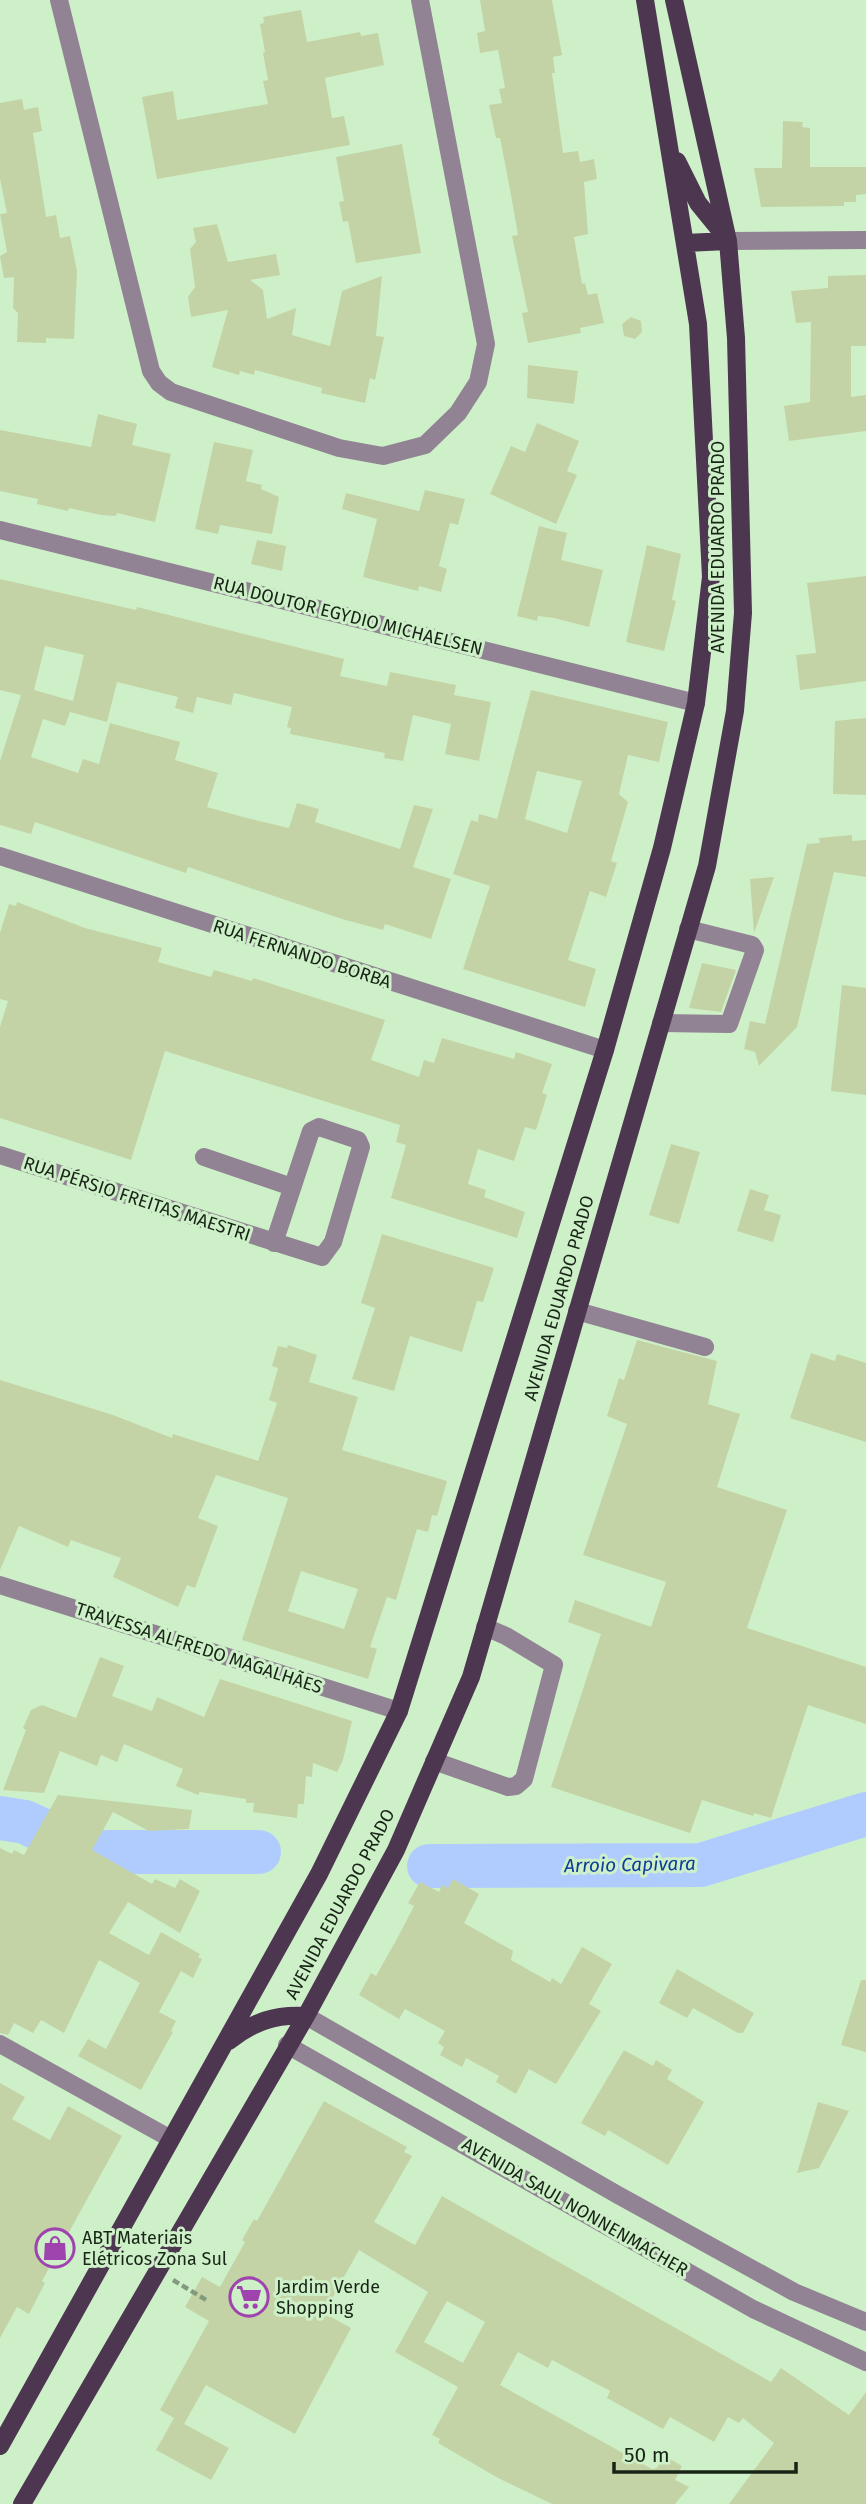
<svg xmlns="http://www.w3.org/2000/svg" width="866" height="2504" viewBox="0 0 866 2504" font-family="'Fira Sans',sans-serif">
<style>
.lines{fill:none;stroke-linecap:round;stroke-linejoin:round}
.river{stroke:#b0ccfe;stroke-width:44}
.building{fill:#c4d3a5;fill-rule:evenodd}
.path{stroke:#829b7f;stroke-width:4.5;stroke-dasharray:7 3.5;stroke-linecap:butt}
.minor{stroke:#918393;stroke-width:18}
.major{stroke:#4d3650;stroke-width:18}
.labels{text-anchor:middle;stroke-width:6;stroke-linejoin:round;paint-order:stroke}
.street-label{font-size:18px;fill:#182416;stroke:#cef0c9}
.poi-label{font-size:18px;fill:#182416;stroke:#cef0c9;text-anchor:start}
.water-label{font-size:19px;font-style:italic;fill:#0e3d99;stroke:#cef0c9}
</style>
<rect width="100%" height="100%" fill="#cef0c9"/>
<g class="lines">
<!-- river -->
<path class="river" d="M0,1818L25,1822L89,1852H259
M429,1866L701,1865L866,1814"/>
</g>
<!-- building -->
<path class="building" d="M480,0H552L562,55L553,57L555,73H552L563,153L578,151L580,162L594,159L597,179L584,182L588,234L574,237L582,284L585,283L588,295L597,293L604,323L580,328L581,333L528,343L522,313L528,312L512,236L518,235L511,195L500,138H496L489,105L502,103L499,89L505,88L498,50L480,53L477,33L485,31Z
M301,10L307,42L360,32L361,36L378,33L384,65L325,78L332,118L344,116L350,145L157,179L142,97L173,91L177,120L268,104L263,81L268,80L263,53L265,52L260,24L264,23L263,17Z
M22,99L24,110L38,107L42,131L33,133L46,217L56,215L60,238L70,236L77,271L74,339L46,338V343L17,342L18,313L13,308L14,277L4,278L0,256L7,252L0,214L7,213L0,179V103Z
M783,121L803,122L802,127L810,128V167H866V194L856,195V202H844V206L761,207L754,168H782Z
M402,144L421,253L356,263L348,221L343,222L339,202L344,201L336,157Z
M217,224L228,262L276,254L280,275L250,280L263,290L267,319L296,308L292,335L330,346L342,291L382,276L376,336L384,337L375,380L370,378L365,403L321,393L322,388L255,370L254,375L240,371L239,375L212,367L228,310L191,317L188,297L195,287L190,249L196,242L193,228Z
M866,275V346H851V397L866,395V431L789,441L784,406L810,402L811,322L796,323L791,291L828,288V276Z
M631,317L641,321L642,332L635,339L624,336L622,324Z
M528,365L578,371L574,404L527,398Z
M98,414L137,424L132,445L171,454L155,522L117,513L116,516L101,515L69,508L68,511L37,504L38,499L0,491V430L91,447Z
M537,423L579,441L567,471L577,475L556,524L490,494L511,446L525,452Z
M214,442L253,450L246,481L262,485L261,489L279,497L272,534L220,525L218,534L195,529Z
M425,490L465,499L458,525L450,523L439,566L447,569L441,592L419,586L418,591L363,577L377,519L342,509L346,493L419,511Z
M539,526L567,533L561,560L603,570L589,627L554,618L538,616L537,621L517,616Z
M257,540L286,546L282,571L251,564Z
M647,545L681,554L672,600L676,601L664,651L626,642Z
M866,576V681L800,690L796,655L816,653L807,583Z
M0,579L136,610L137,607L344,659L340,676L387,686L390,672L456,685L454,695L491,702L479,761L445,754L451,724L413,715L403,761L384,758L385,753L290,734L291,728L287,727L292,707L234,693L231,705L197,697L193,713L175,708L178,697L117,682L107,722L70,712L65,726L43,719L31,757L78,773L83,759L99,764L110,723L180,742L175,760L218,773L207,807L243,817L289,828L297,803L319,809L315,822L400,849L414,805L433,809L413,867L451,879L431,939L385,924L383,930L342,919L188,867L186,873L35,822L31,834L0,825V761L21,695L0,690ZM45,646L84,655L73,701L34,690Z
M531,690L668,722L659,762L628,755L619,794L628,802L611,861L617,863L606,897L590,891L568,960L596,969L585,1007L463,969L490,886L453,874L471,820L478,822L479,814L497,819ZM537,771L582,781L567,833L525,819Z
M866,718V795L833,794L835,721Z
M852,835V841L866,840V877L834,872L797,1027L759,1066L755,1052L744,1049L750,1021L765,1024L807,844L820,843L819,838Z
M774,877L754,933L750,879Z
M17,902L85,928L162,948L158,962L211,977L214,970L252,981L253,978L385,1020L371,1060L419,1077L424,1060L434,1063L442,1038L514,1059L516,1052L552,1064L542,1093L547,1095L536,1130L525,1127L514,1161L478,1149L468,1184L486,1190L484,1197L525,1212L517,1238L391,1198L406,1145L396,1142L400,1125L165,1051L131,1160L0,1118V1027L8,1001L0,999V933L9,904L16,906Z
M702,963L736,970L721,1012L689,1008Z
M842,985L866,988V1095L831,1091Z
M671,1144L700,1152L679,1224L649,1215Z
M750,1189L769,1195L764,1210L781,1215L773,1242L737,1231Z
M382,1234L494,1268L483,1302L477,1301L462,1352L410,1336L394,1391L352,1379L375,1308L361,1303Z
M637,1340L717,1361L708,1404L740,1414L717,1487L787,1510L747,1628L866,1667V1724L808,1705L771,1818L754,1813L753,1816L702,1800L690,1833L551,1787L601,1634L568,1622L575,1600L651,1627L666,1582L583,1555L627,1424L607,1416L619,1378L624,1380Z
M288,1345L317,1355L309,1382L358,1397L342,1450L447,1481L437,1516L432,1515L428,1532L417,1529L396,1600L387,1597L370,1647L377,1649L368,1679L242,1640L288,1498L216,1475L198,1518L218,1526L195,1588L187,1585L178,1607L113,1577L121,1558L71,1540L68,1547L19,1526L0,1570V1380L113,1415L172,1438L173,1434L258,1461L277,1403L269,1400L278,1368L272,1366L278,1346L287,1348ZM301,1571L358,1589L344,1629L288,1611Z
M811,1353L835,1361L837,1354L866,1363V1442L790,1418Z
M100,1657L124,1666L112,1696L152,1711L157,1697L204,1717L220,1679L352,1721L343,1760L337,1772L313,1763L312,1777L306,1776L304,1804H298L297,1818L253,1812L254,1803H246V1799L200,1792L198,1795L176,1786L183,1769L124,1744L117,1762L101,1755L97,1766L60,1751L44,1793L3,1790L26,1730L23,1728L31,1710L42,1705L76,1718Z
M58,1795L192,1810L189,1829L149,1831L113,1812L92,1850L152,1884L155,1879L175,1888L180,1879L200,1891L180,1933L128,1902L109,1933L149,1955L161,1932L200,1954L198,1957L202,1959L193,1978L181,1971L159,2012L176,2021L171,2031L173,2032L141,2090L78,2056L88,2039L106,2049L140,1983L99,1960L64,2033L41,2020L33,2033L14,2023L8,2035L0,2033V1848L12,1854L14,1850L24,1855Z
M453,1879L479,1894L464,1923L513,1951L511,1960L550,1982L552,1978L561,1984L582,1947L612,1964L589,2004L601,2011L556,2084L529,2069L516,2094L496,2082L499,2076L466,2058L462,2067L440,2055L444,2047L438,2043L445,2031L405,2009L399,2019L359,1995L371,1973L376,1976L399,1935L414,1906L408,1903L420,1882L439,1892L442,1885L448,1888Z
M677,1969L754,2013L743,2033H738L693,2008L687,2018L659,2003Z
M861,1980H866V2052L841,2045Z
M624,2050L653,2066L656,2060L672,2070L667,2079L704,2102L668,2165L608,2130L605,2136L581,2123Z
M0,2083L25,2097L12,2119L50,2140L68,2106L122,2136L42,2281L45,2283L29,2314L17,2307L0,2338Z
M324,2101L407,2147L404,2152L412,2156L374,2222L415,2245L442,2196L771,2382L781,2368L849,2415L866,2392V2504H729L774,2443L743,2418L739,2423L728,2417L714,2442L670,2417L663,2429L607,2398L610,2391L552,2360L548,2368L518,2352L500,2385L652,2469L657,2468L663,2455L682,2466L675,2480L689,2487L675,2504H552L498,2478L438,2443L440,2439L432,2435L458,2387L395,2352L428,2292L359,2250L324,2313L351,2328L295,2434L206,2385L184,2424L229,2448L211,2480L156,2450L174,2418L160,2410L209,2321L185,2307L202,2277L220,2287L245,2242L242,2240L254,2219L257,2221ZM447,2301L485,2322L463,2363L424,2342Z
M818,2102L849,2111L819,2168L797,2173Z"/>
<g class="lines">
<!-- path -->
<path class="path" d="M173,2280L208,2301"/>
<!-- minor -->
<path class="minor" d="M59,0L151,371L159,383L171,392L339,448L383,456L425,445L458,413L478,382L486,344L420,0
M728,241L866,240
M0,530L696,703
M0,856L605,1050
M661,1023L729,1024L755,950L752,945L688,929
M0,1155L322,1257L333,1242L361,1147L358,1140L319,1127L311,1131L274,1243
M204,1157L292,1187
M577,1311L705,1347
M0,1585L399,1711
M434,1761L508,1787L516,1786L524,1779L554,1665L506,1636L485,1627
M306,2016L618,2195L794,2292L866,2322
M0,2044L171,2139
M287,2045L753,2309L866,2362"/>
<!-- major -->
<path class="major" d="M677,161L698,203L724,235
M685,243L728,241
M229,2041C253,2022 275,2014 306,2016
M0,2446L319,1874L399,1711L605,1050L662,848L696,703L711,577L698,324L645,0
M22,2504L306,2016L396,1850L471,1677L707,866L735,711L743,613L736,338L728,241L674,0"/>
</g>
<!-- icons -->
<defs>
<g id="shop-ring" transform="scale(2.0125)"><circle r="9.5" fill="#cef0c9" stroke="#9f43ae" stroke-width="1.5"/><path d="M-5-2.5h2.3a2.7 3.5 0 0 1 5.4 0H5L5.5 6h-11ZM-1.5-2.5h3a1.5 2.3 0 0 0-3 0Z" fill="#9f43ae"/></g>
<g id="supermarket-ring" transform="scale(2.0125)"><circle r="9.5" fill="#cef0c9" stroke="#9f43ae" stroke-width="1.5"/><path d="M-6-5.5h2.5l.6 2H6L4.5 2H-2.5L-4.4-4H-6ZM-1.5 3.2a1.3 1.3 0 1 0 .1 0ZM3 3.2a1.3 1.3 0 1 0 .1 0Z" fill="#9f43ae"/></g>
</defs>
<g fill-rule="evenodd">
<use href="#shop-ring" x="55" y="2248"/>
<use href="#supermarket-ring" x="249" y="2297"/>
</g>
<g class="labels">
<!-- street labels -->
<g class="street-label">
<text transform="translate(718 547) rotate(-90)" y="6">AVENIDA EDUARDO PRADO</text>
<text transform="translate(348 616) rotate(14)" y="6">RUA DOUTOR EGYDIO MICHAELSEN</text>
<text transform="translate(302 954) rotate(18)" y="6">RUA FERNANDO BORBA</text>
<text transform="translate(137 1199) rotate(18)" y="6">RUA PÉRSIO FREITAS MAESTRI</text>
<text transform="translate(559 1298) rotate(-74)" y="6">AVENIDA EDUARDO PRADO</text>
<text transform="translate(199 1648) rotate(18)" y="6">TRAVESSA ALFREDO MAGALHÃES</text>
<text transform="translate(340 1904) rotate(-62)" y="6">AVENIDA EDUARDO PRADO</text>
<text transform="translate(575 2207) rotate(30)" y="6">AVENIDA SAUL NONNENMACHER</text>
</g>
<!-- poi labels -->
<g class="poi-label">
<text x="82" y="2244">ABT Materiais<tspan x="82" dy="21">Elétricos Zona Sul</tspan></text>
<text x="276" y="2293">Jardim Verde<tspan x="276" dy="21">Shopping</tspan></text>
</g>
<!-- water labels -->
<g class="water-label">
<text transform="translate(630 1864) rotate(-1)" y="7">Arroio Capivara</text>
</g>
</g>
<!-- scale -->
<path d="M614 2462v10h182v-10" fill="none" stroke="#182416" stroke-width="3.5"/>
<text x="624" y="2462" font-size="21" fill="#182416" stroke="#cef0c9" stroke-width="5" paint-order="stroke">50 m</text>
</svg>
